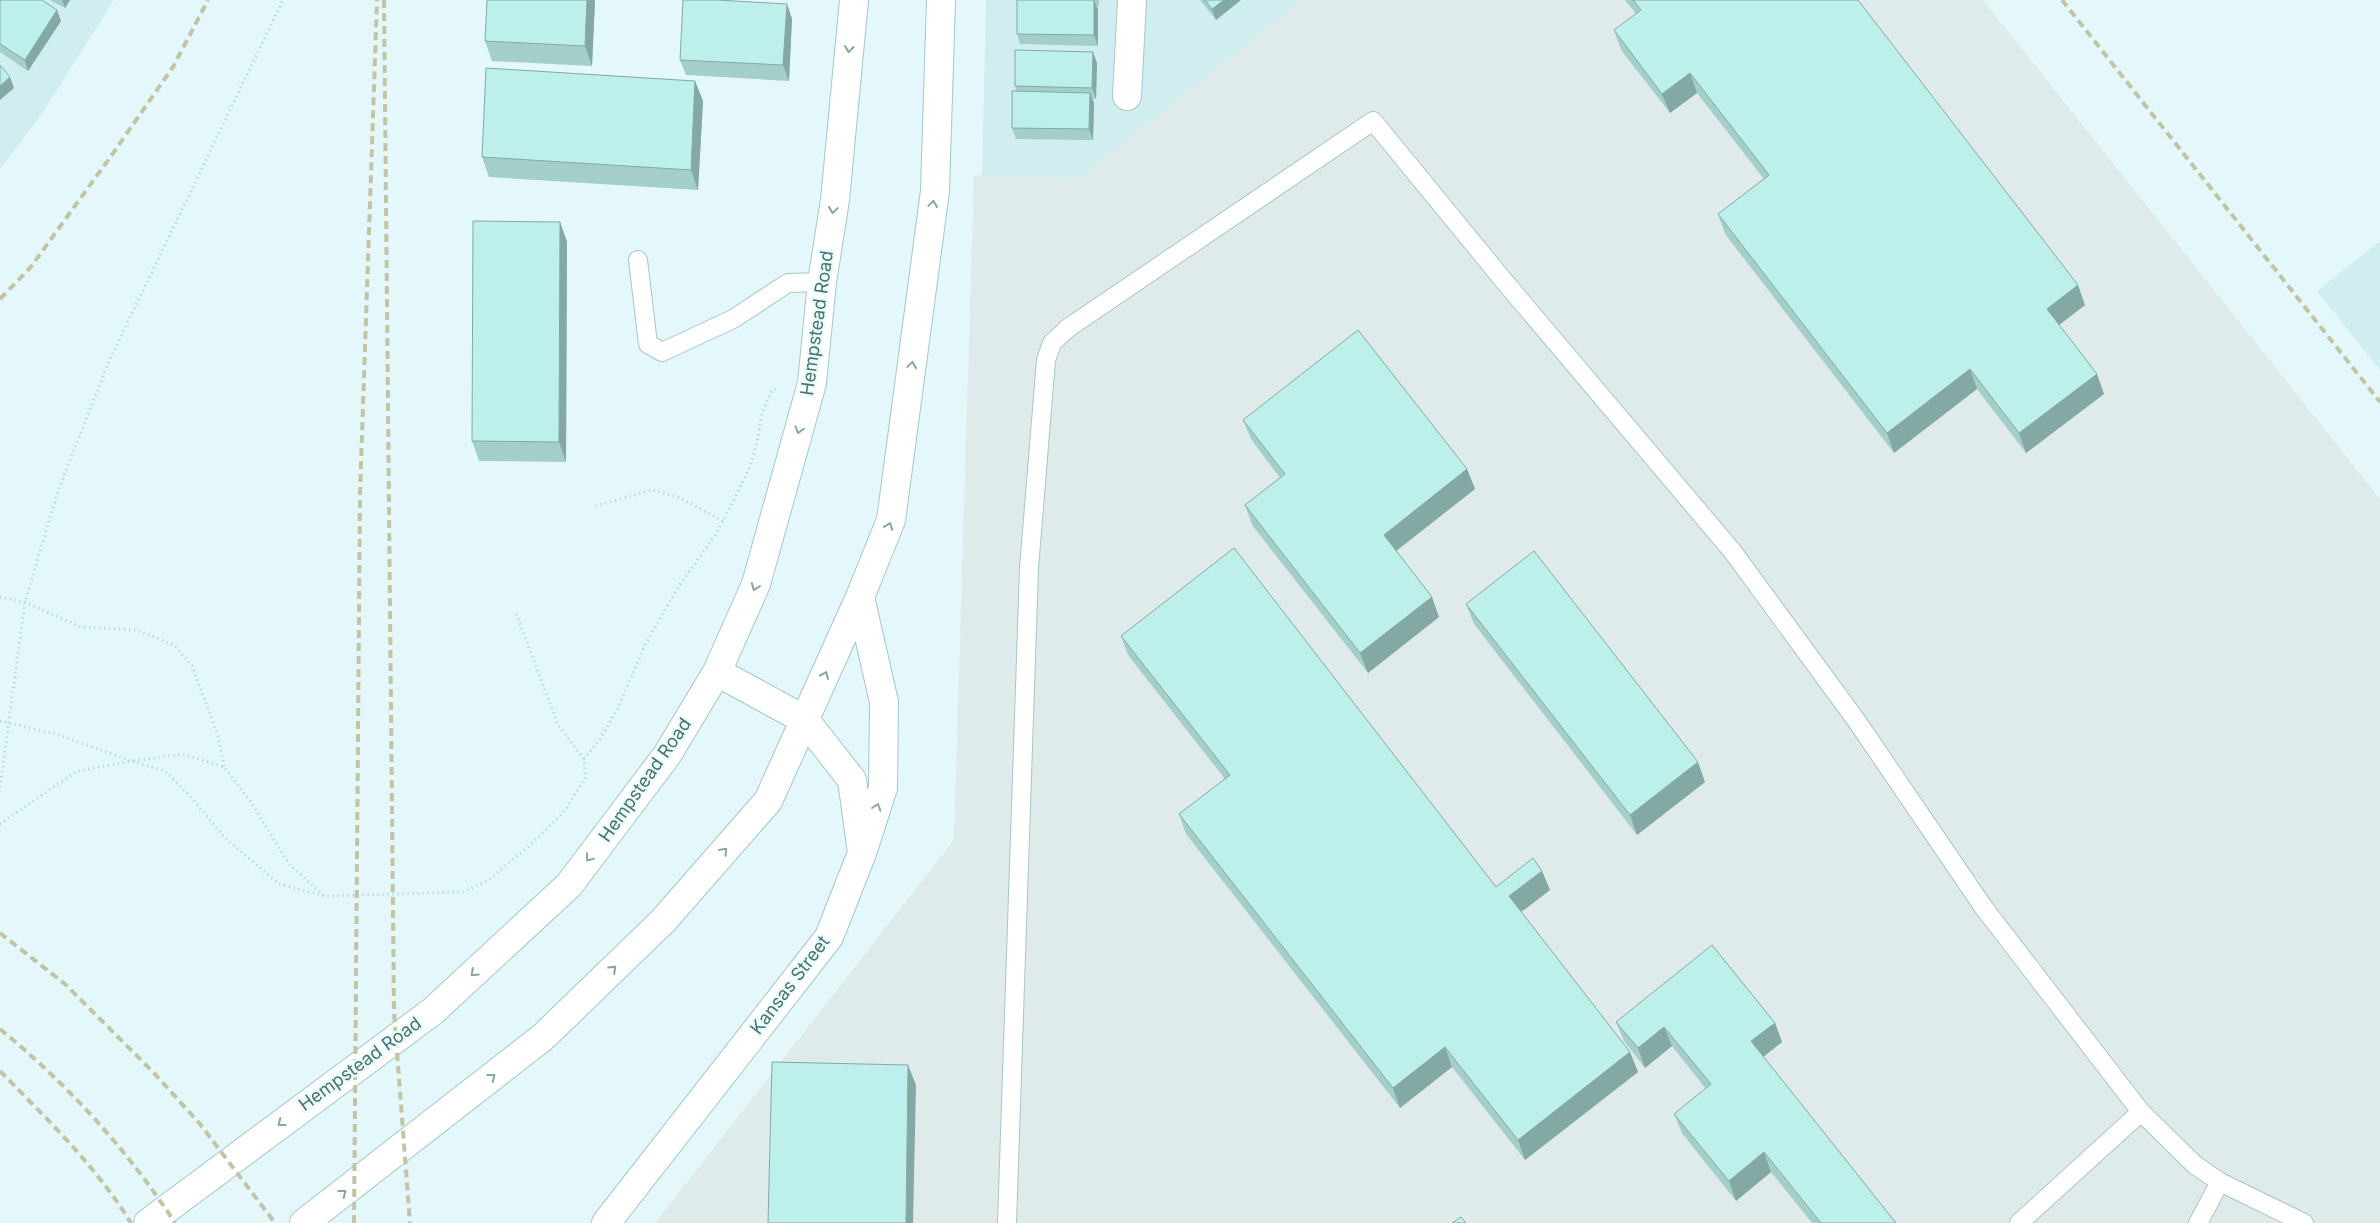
<svg xmlns="http://www.w3.org/2000/svg" width="2380" height="1223" viewBox="0 0 2380 1223" font-family="Inter,sans-serif">
<style>
.residential{fill:#d0edf0}
.industrial{fill:#dfebeb}
.lines{fill:none;stroke-linecap:round;stroke-linejoin:round}
.lane-casing{stroke:#a6c7c6;stroke-width:20}
.street-casing{stroke:#a6c7c6;stroke-width:30}
.secondary-casing{stroke:#a2c8c7;stroke-width:30}
.path{stroke:#a0d4d0;stroke-width:3;stroke-dasharray:1 4;stroke-linecap:butt}
.lane{stroke:#fff;stroke-width:18}
.street{stroke:#fff;stroke-width:28}
.secondary{stroke:#fff;stroke-width:28}
.rail{stroke:#c2c4a3;stroke-width:4;stroke-dasharray:8 5;stroke-linecap:butt}
.wall{fill:#a3ceca}
.shaded-wall{fill:#84a8a4}
.building{fill:#bdf0eb;stroke:#84a8a4}
.oneway{stroke:#8aa4a1}
.labels{text-anchor:middle;stroke-width:5;stroke-linejoin:round;paint-order:stroke}
.street-label{font-size:18px;fill:#4b736e;stroke:#eafcfe}
</style>
<rect width="100%" height="100%" fill="#e4f8fb"/>
<!-- residential -->
<path class="residential" d="M0,0H114L41,115L0,169Z
M986,0H1302L1079,178L982,177Z
M2380,241V370L2317,291Z"/>
<!-- industrial -->
<path class="industrial" d="M1302,0H1983L2380,499V1223H655L954,840L974,175L1079,178Z"/>
<g class="lines">
<!-- lane casing -->
<g class="lane-casing">
<path id="lane" d="M638,260L648,344L662,352L733,319L788,283L822,282
M1007,1223L1029,568L1046,360L1052,343L1068,328L1373,121L1504,281L1733,552L1856,720L1984,908L2141,1112L2195,1165L2220,1182L2304,1223
M2019,1223L2141,1112
M2198,1223L2220,1182"/>
</g>
<!-- street casing -->
<g class="street-casing">
<path id="street" d="M1127,96L1132,0"/>
</g>
<!-- secondary casing -->
<g class="secondary-casing">
<path id="secondary" d="M860,597L884,702L883,788L864,847
M148,1223L433,1011L569,885L667,755L717,672L756,584L812,383L822,282L835,200L854,0
M304,1223L543,1037L663,921L768,801L860,597L891,520L935,191L941,0
M606,1223L829,937L862,853L852,780L805,720L717,672"/>
</g>
<!-- path -->
<path class="path" d="M596,506L652,490L678,497L723,521
M0,597L25,602L81,627L137,630L174,645L192,666L218,736L224,767
M0,721L56,734L132,761L183,754L224,767L250,801L289,864L324,896
M584,759L600,739L618,708L645,645L677,589L716,534L736,496L749,469L757,443L762,413L772,390L776,389
M0,787L25,602L58,491L109,361L283,0
M0,824L77,771L132,761L165,771L189,795L225,838L279,884L325,896L463,892L487,881L528,847L563,813L586,777L584,759L558,725L516,613"/>
<!-- lane -->
<use href="#lane" class="lane"/>
<!-- street -->
<use href="#street" class="street"/>
<!-- secondary -->
<use href="#secondary" class="secondary"/>
<!-- rail -->
<path class="rail" d="M384,0L394,1012L410,1223
M2062,0L2380,402
M0,299L30,268L109,159L173,67L208,0
M0,933L65,984L154,1073L200,1124L275,1223
M0,1029C68,1085 127,1149 175,1223
M0,1071C46,1118 96,1166 131,1223
M354,1223L360,493L377,0"/>
</g>
<!-- wall -->
<path class="wall" d="M0,0L61,21L28,71L0,52Z
M50,0H70L65,8Z
M595,0L592,66L492,61L485,41Z
M1017,0H1099V6H1097L1098,10V46L1020,44L1017,34Z
M1200,0H1241L1216,20Z
M1625,0H1858L2085,305L2059,325L2104,394L2026,453L1977,389L1894,453L1725,234L1718,214L1764,179L1697,93L1670,113L1621,50L1614,30L1636,14Z
M787,4L792,19L789,81L686,75L680,60Z
M1097,63L1096,99H1092L1094,103L1093,140L1016,139L1012,128L1016,91L1015,86Z
M695,81L703,101L698,190L489,177L482,157Z
M560,222L567,242L566,462L479,461L472,441Z
M1243,420L1467,469L1475,489L1396,551L1439,617L1368,673L1252,525L1245,505L1280,478L1251,439Z
M1466,604L1705,782L1637,835L1474,624Z
M1121,636L1496,887L1542,871L1550,890L1521,912L1630,1052L1638,1072L1525,1160L1452,1067L1400,1108L1186,834L1179,814L1225,779L1128,655Z
M1616,1022L1775,1023L1782,1042L1763,1057L1896,1223H1812L1771,1172L1736,1201L1682,1133L1674,1114L1706,1089L1672,1046L1645,1068L1624,1041Z"/>
<!-- shaded-wall -->
<path class="shaded-wall" d="M62,0H70L65,8Z
M587,0H595L592,66L585,46Z
M1094,0L1098,10V46L1094,35Z
M1224,0H1241L1216,20L1212,9Z
M787,4L792,19L789,81L783,65Z
M57,10L61,21L28,71L25,60Z
M1093,52L1097,63L1096,99L1092,88Z
M1690,73L1697,93L1670,113L1662,94Z
M10,77L14,88L0,100V86Z
M695,81L703,101L698,190L691,170Z
M1090,93L1094,103L1093,140L1089,129Z
M560,222L567,242L566,462L559,442Z
M2078,285L2085,305L2054,329L2047,309Z
M1970,369L1977,389L1894,453L1887,433Z
M2097,374L2104,394L2026,453L2019,433Z
M1467,469L1475,489L1391,555L1384,535Z
M1432,597L1439,617L1368,673L1360,653Z
M1698,762L1705,782L1637,835L1630,815Z
M1542,871L1550,890L1516,916L1509,896Z
M1775,1023L1782,1042L1758,1061L1751,1041Z
M1664,1027L1672,1046L1645,1068L1638,1048Z
M1445,1047L1452,1067L1400,1108L1393,1088Z
M1630,1052L1638,1072L1525,1160L1518,1140Z
M908,1065L916,1085L913,1223H906Z
M1764,1152L1771,1172L1736,1201L1729,1181Z"/>
<!-- building -->
<path class="building" d="M0,0H42L57,10L25,60L0,44Z
M487,0H587L585,46L485,41Z
M683,0H717L787,4L783,65L680,60Z
M1017,0H1094V35L1017,34Z
M1205,0H1224L1212,9Z
M1633,0H1858L2078,285L2047,309L2097,374L2019,433L1970,369L1887,433L1718,214L1769,175L1690,73L1662,94L1614,30L1641,10Z
M1015,50L1093,52L1092,88L1015,86Z
M0,65L10,77L0,86Z
M486,68L695,81L691,170L482,157Z
M1012,91L1090,93L1089,129L1012,128Z
M473,221L560,222L559,442L472,441Z
M1358,330L1467,469L1384,535L1432,597L1360,653L1245,505L1285,474L1243,420Z
M1234,548L1496,887L1533,858L1542,871L1509,896L1630,1052L1518,1140L1445,1047L1393,1088L1179,814L1230,775L1121,636Z
M1534,551L1698,762L1630,815L1466,604Z
M1712,945L1775,1023L1751,1041L1896,1223H1821L1764,1152L1729,1181L1674,1114L1711,1084L1664,1027L1638,1048L1616,1022Z
M772,1062L908,1065L906,1223H768Z
M1461,1217L1466,1223H1452Z"/>
<!-- one-way arrows -->
<defs><path id="oneway-chevron" d="M-2-3.5L2.5 0L-2 3.5" fill="none" stroke-width="1.6" stroke-linecap="round" stroke-linejoin="round" transform="scale(1.25)"/></defs>
<g class="oneway">
<use href="#oneway-chevron" transform="translate(849 49) rotate(96)"/>
<use href="#oneway-chevron" transform="translate(933 204) rotate(-82)"/>
<use href="#oneway-chevron" transform="translate(833 210) rotate(98)"/>
<use href="#oneway-chevron" transform="translate(912 365) rotate(-82)"/>
<use href="#oneway-chevron" transform="translate(799 430) rotate(106)"/>
<use href="#oneway-chevron" transform="translate(889 526) rotate(-70)"/>
<use href="#oneway-chevron" transform="translate(755 587) rotate(111)"/>
<use href="#oneway-chevron" transform="translate(825 675) rotate(-66)"/>
<use href="#oneway-chevron" transform="translate(877 807) rotate(-72)"/>
<use href="#oneway-chevron" transform="translate(724 851) rotate(-49)"/>
<use href="#oneway-chevron" transform="translate(589 858) rotate(127)"/>
<use href="#oneway-chevron" transform="translate(613 969) rotate(-44)"/>
<use href="#oneway-chevron" transform="translate(474 973) rotate(137)"/>
<use href="#oneway-chevron" transform="translate(492 1077) rotate(-38)"/>
<use href="#oneway-chevron" transform="translate(281 1123) rotate(143)"/>
<use href="#oneway-chevron" transform="translate(343 1193) rotate(-38)"/>
</g>
<g class="labels">
<!-- street labels -->
<g class="street-label">
<text transform="translate(817 323) rotate(-82)" y="6">Hempstead Road</text>
<text transform="translate(645 780) rotate(-55)" y="6">Hempstead Road</text>
<text transform="translate(790 985) rotate(-53)" y="6">Kansas Street</text>
<text transform="translate(360 1064) rotate(-36)" y="6">Hempstead Road</text>
</g>
</g>
</svg>
